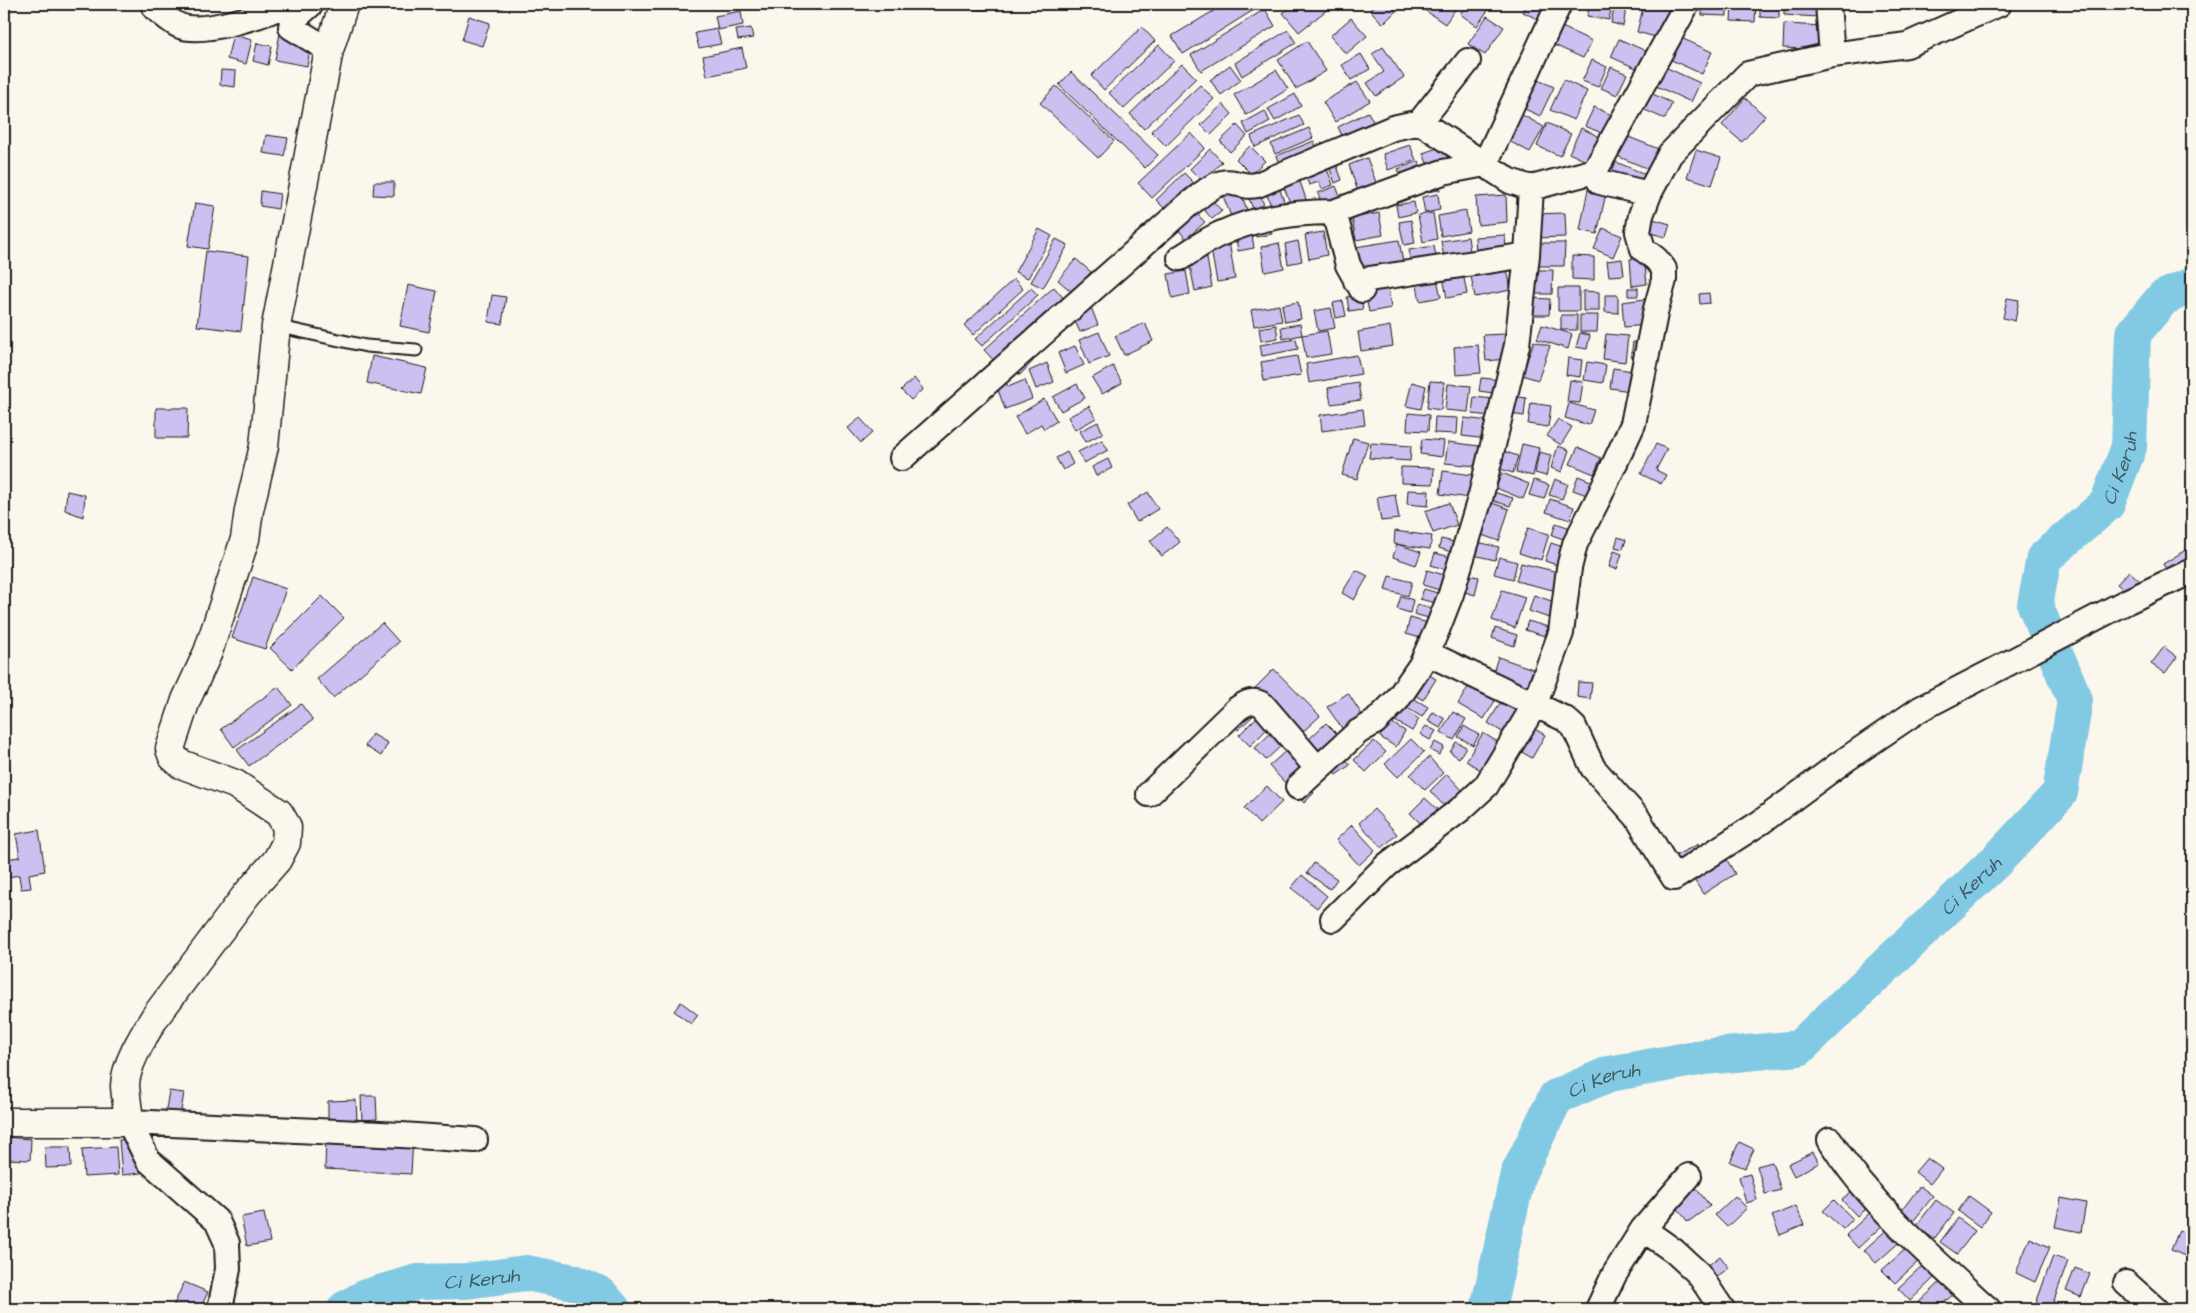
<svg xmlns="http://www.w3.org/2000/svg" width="2196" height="1313" viewBox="0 0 2196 1313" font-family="'Architects Daughter',sans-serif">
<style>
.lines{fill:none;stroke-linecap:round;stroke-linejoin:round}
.river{stroke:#82c9e3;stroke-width:36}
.building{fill:#cdbff0;stroke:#1c1c1c}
.service-casing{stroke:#1c1c1c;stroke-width:15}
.minor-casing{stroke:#1c1c1c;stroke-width:28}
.tertiary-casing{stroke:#1c1c1c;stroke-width:31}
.service{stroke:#fbf7ec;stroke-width:11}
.minor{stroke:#fbf7ec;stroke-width:24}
.tertiary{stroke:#fbf7ec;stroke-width:28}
.labels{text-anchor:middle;stroke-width:4;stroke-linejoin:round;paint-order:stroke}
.water-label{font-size:19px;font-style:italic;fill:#405962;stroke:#fbf7ec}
</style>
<rect width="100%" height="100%" fill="#fbf7ec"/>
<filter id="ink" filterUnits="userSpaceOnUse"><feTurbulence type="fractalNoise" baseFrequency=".02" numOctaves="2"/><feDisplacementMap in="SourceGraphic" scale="10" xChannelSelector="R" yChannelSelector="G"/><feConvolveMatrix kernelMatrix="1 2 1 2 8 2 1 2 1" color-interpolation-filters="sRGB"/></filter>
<g filter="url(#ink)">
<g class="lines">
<!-- river -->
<g class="river">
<path id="s1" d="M345,1309L366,1297L417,1282L466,1281L526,1273L574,1282L600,1294L613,1309"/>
<path id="s2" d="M1488,1309L1518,1174L1556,1097L1609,1074L1704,1057L1799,1048L1996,861L2060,793L2075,700L2035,605L2044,558L2107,504L2129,447L2133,334L2163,298L2192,285"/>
</g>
</g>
<!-- building -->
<path class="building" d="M482,4H504L503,8Z
M966,4H986L985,10L966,8Z
M1225,4H1254L1257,8L1183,54L1172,36Z
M1295,4H1325L1329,8L1299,32L1283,13Z
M1376,4H1388L1396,11L1383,24L1370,10Z
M1422,4H1459L1445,24L1420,7Z
M1467,4H1486L1490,7L1477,26L1460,14Z
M1527,4H1552L1543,22L1523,12Z
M1590,4H1612L1609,20L1587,16Z
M1615,4H1627L1623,26L1611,23Z
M1644,4H1673L1663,39L1637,32Z
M1702,4H1727V16L1702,15Z
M1732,4H1756L1755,22L1731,21Z
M1760,4H1779V18L1760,17Z
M1784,4H1820L1819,17L1784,15Z
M1265,9L1275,26L1201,71L1191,55Z
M741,11L743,25L718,30L715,16Z
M469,16L490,23L482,46L462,40Z
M1487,16L1504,27L1485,55L1468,44Z
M1351,18L1367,36L1346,54L1330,36Z
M1784,24L1824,26L1823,50L1783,48Z
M1560,26L1592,41L1583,58L1552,44Z
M1142,27L1155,41L1104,90L1091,76Z
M751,28L753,38L738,40L736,30Z
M717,29L721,44L699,48L695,33Z
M1288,30L1296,43L1242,76L1235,63Z
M280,33L312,40L307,66L275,60Z
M233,35L252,40L246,64L227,59Z
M1679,37L1712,52L1702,74L1669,59Z
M1619,39L1646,51L1638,69L1611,57Z
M1307,41L1326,71L1296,89L1278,60Z
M257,43L272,46L268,65L253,61Z
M1159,45L1174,61L1124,109L1109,93Z
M1383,47L1404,77L1376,96L1367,83L1384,72L1372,54Z
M742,48L746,68L707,76L703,56Z
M1361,54L1370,69L1351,80L1342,65Z
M1592,60L1607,67L1598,87L1582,81Z
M1182,64L1196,78L1144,129L1130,114Z
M1230,65L1241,80L1221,95L1210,80Z
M1611,67L1627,74L1617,95L1601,88Z
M1665,67L1700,83L1691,102L1656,86Z
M221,70L236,71L235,87L220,85Z
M1276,70L1288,89L1246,115L1234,95Z
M1071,72L1158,155L1145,168L1059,85Z
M1538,80L1554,87L1540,116L1525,109Z
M1564,80L1587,91L1574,120L1550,110Z
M1357,82L1370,101L1335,122L1323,102Z
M1200,85L1214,99L1166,146L1151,131Z
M1056,86L1114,141L1098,158L1040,103Z
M1644,90L1672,103L1665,119L1636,106Z
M1295,94L1301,106L1275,121L1268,109Z
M1745,98L1765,116L1742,142L1722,125Z
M1223,104L1232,114L1211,135L1201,125Z
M1594,107L1612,115L1604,134L1585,126Z
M1265,111L1270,122L1248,134L1243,123Z
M1515,111L1544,127L1530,152L1501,137Z
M1368,112L1375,125L1344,140L1338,127Z
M1299,115L1304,125L1255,147L1251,136Z
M1547,123L1571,134L1560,156L1537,146Z
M1237,125L1247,136L1230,152L1220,141Z
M1309,128L1313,138L1275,154L1271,144Z
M1581,128L1600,137L1588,162L1569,153Z
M1191,133L1205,148L1152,198L1138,183Z
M1621,134L1659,149L1651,170L1612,154Z
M266,135L288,138L284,156L263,153Z
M1314,141L1320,156L1282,171L1276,156Z
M1410,145L1416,160L1388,170L1383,154Z
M1250,146L1265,161L1251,174L1236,159Z
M1443,146L1451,166L1431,173L1423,153Z
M1210,149L1222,162L1202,181L1190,169Z
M1696,150L1721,158L1712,185L1687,177Z
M1334,158L1342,180L1335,183L1327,161Z
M1367,158L1377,185L1358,192L1349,165Z
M1324,161L1333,185L1322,189L1319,182L1309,185L1303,169Z
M1419,161L1425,178L1404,186L1398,169Z
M1616,162L1645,174L1639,188L1610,176Z
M1184,173L1197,186L1169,213L1156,200Z
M1298,176L1307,202L1292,208L1282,182Z
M1439,180L1440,190L1419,193Z
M374,182H394V196L373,195Z
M1278,184L1286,207L1273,212L1265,189Z
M1336,186L1342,202L1323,209L1318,193Z
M1258,189L1267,213L1256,217L1247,193Z
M1588,189L1606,193L1597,234L1580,230Z
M1240,190L1247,210L1231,216L1223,196Z
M261,191L280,194L278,209L260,206Z
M1438,194L1440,210L1425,213L1422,197Z
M1506,195L1507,222L1478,225L1476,197Z
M1210,198L1222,211L1212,219L1201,206Z
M1414,202L1416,213L1398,217L1396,205Z
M195,203L215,206L208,249L188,246Z
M1466,211L1469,231L1441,236L1438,216Z
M1195,212L1205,222L1186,239L1177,228Z
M1379,213L1383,235L1356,240L1352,218Z
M1433,213L1437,239L1423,242L1418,215Z
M1565,213L1566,237L1534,238L1533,214Z
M1646,217L1670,224L1666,237L1642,231Z
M1269,220L1272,234L1256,237L1254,223Z
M1411,220L1415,243L1404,245L1399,222Z
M1251,228L1254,248L1238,251L1235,231Z
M1603,228L1622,236L1613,257L1594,249Z
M1039,229L1052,236L1028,278L1015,272Z
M1323,232L1327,255L1309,259L1305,235Z
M1505,235L1506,252L1476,254L1475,237Z
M1468,237L1471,259L1445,263L1441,241Z
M1056,239L1068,245L1043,288L1031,282Z
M1399,240L1403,263L1353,271L1349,248Z
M1229,241L1235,279L1217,282L1210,244Z
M1298,241L1302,261L1288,264L1285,244Z
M1279,243L1284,268L1265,272L1261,247Z
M1535,243H1565L1564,266H1535Z
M1434,246L1437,262L1412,266L1409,250Z
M206,251L249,256L241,331L197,326Z
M1206,253L1212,287L1195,291L1188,256Z
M1572,256L1594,257V280L1572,279Z
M1644,257L1647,284L1632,286L1630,259Z
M1076,259L1091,272L1073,293L1058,280Z
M1622,259L1624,275L1609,276L1607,261Z
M1506,264L1511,290L1475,297L1470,271Z
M1462,268L1467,294L1447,298L1442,272Z
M1534,270H1553L1552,294H1533Z
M1186,271L1190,294L1172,298L1168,274Z
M1435,271L1441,297L1420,301L1415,275Z
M1014,279L1023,289L973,335L964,325Z
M408,285L437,291L429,332L400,326Z
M1054,287L1066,301L997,364L984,350Z
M1031,288L1038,295L982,346L975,339Z
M1388,288L1391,308L1369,312L1365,292Z
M1558,288H1579V311H1558Z
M1628,288H1638V296H1628Z
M1583,291L1599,292V311H1583Z
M1709,293L1710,303L1700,304L1699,294Z
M1360,294L1363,309L1349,311L1347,297Z
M492,295L506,297L502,324L488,322Z
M1605,295H1618V313L1605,312Z
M1529,298L1550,299L1549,315H1529Z
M2007,298L2019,300L2015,321L2003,318Z
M1645,299L1648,325L1624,327L1622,302Z
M1343,301L1346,316L1336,318L1333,303Z
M1298,302L1301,319L1285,322L1282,305Z
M1279,305L1282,321L1254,326L1251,310Z
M1091,307L1098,325L1080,332L1072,315Z
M1331,308L1335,328L1318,331L1314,311Z
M1561,315H1577V330H1561Z
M1580,315H1598L1597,332H1580Z
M1145,323L1153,341L1124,355L1115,336Z
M1300,324L1302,335L1283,339L1281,327Z
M1276,325L1278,338L1261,341L1259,328Z
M1542,325L1572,334L1568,349L1537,339Z
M1390,326L1393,346L1361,351L1358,332Z
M1327,331L1331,354L1306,358L1302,335Z
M1099,332L1109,356L1089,364L1079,340Z
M1580,333L1590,335L1587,349L1576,347Z
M1505,334L1507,359L1486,361L1483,335Z
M1606,334L1628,336L1625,362L1603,359Z
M1296,339L1298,349L1262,356L1260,345Z
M1534,341L1550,346L1538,380L1522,375Z
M1633,342L1644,343L1642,358L1631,357Z
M1478,345L1481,373L1456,375L1454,347Z
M1075,346L1084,365L1066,373L1058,353Z
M1029,351L1036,358L1020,375L1013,368Z
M1357,355L1361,374L1309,383L1306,364Z
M372,356L427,368L421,394L367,383Z
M1297,356L1301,375L1264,381L1261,362Z
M1568,358L1582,360L1580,377L1566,375Z
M1587,362L1606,365L1603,383L1584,380Z
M1047,363L1054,382L1036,389L1029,371Z
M1113,366L1122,383L1102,394L1092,378Z
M1613,368L1633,371L1630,391L1610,388Z
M1004,376L1008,387L1025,380L1032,399L1005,409L994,379Z
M914,378L923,389L911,400L901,390Z
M1481,378L1503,380L1501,394L1479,391Z
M1570,380L1583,382L1580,403L1567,402Z
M1430,381L1444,382L1441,410L1427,408Z
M1412,382L1426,386L1421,409L1406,406Z
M1358,383L1361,400L1331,404L1328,388Z
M1077,384L1085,398L1061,411L1053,397Z
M1448,384L1471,386L1468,412L1445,410Z
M1513,396L1526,398L1524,416L1511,414Z
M1474,397L1494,399L1491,416L1472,414Z
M1044,399L1057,421L1044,429L1041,424L1025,434L1015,417Z
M1531,403L1551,406L1548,427L1528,424Z
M1569,403L1594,410L1589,425L1565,418Z
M1089,406L1096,418L1075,430L1068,417Z
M156,408H188L187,438H156Z
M1363,409L1365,425L1322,431L1320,415Z
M1408,413L1429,415L1428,431L1407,430Z
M1435,417L1458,418L1457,434L1434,433Z
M860,418L873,432L861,443L848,428Z
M1464,418L1489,421L1487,439L1462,436Z
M1558,419L1572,427L1561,445L1547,436Z
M1098,422L1103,433L1086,442L1080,431Z
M1353,438L1368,442L1357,479L1342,475Z
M1422,439L1444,441L1442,457L1420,454Z
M1102,440L1108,450L1084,463L1078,452Z
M1448,442L1479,446L1476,466L1445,463Z
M1371,443L1411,446L1410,461L1369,458Z
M1522,444L1539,448L1533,476L1516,472Z
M1656,444L1667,449L1656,470L1666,475L1661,484L1641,474Z
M1558,446L1569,450L1562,472L1551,468Z
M1578,447L1601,458L1594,474L1570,464Z
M1500,450L1518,456L1513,473L1494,467Z
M1067,452L1073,464L1063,470L1056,458Z
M1539,452L1551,455L1546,476L1535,473Z
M1108,459L1112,468L1096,476L1092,467Z
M1401,467L1434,468L1433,484L1401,483Z
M1443,471L1473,475L1470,498L1440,494Z
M1502,473L1529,484L1523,499L1496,488Z
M1578,476L1601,485L1595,498L1573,490Z
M1555,479L1568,484L1562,499L1549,495Z
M1534,480L1549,485L1544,499L1529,495Z
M1408,490L1429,491L1428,506L1407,504Z
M67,491L85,495L83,517L65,510Z
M1490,491L1513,498L1510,506L1487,499Z
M1148,492L1158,509L1137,522L1127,505Z
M1395,494L1399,519L1381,521L1377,497Z
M1550,499L1574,507L1570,520L1546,512Z
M1484,500L1509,509L1499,541L1473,532Z
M1449,503L1457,525L1433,533L1425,511Z
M1556,523L1573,529L1569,541L1552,535Z
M1167,527L1180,542L1162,556L1150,541Z
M1528,528L1549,534L1541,560L1519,553Z
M1395,531L1432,536L1430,549L1394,544Z
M1618,537L1626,540L1623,549L1615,547Z
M1441,539L1454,542L1451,552L1439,548Z
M1468,540L1499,547L1495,560L1465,553Z
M1551,543L1566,548L1560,566L1545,561Z
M1397,544L1421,552L1416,565L1393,557Z
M2187,549L2192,557V561L2170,576L2163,564Z
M1614,551L1622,554L1617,569L1609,567Z
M1435,553L1458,559L1454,572L1431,565Z
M1499,557L1517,562L1513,579L1494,574Z
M1521,563L1562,573L1557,591L1516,581Z
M1356,570L1368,576L1354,600L1342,593Z
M1427,570L1451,577L1446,592L1423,585Z
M2129,571L2141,582L2129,595L2117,584Z
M1462,574L1479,577L1475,595L1458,590Z
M1389,576L1412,582L1408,596L1385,590Z
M253,577L286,589L265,649L232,638Z
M1424,589L1441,594L1439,604L1420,599Z
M1502,590L1525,597L1515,628L1492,620Z
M1534,595L1560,604L1555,620L1529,611Z
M322,596L344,618L292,669L270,648Z
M1401,596L1413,600L1410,613L1397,609Z
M1417,604L1435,609L1432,619L1414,614Z
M1410,618L1432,624L1428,640L1406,634Z
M1528,621L1548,627L1545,636L1525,630Z
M382,623L399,642L333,698L317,679Z
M1495,628L1517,635L1514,646L1492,638Z
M2164,647L2177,657L2165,673L2151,664Z
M1498,657L1533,669L1525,693L1490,682Z
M1274,669L1320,716L1298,736L1253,690Z
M1421,670L1436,679L1423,700L1408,691Z
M1578,682L1592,683L1590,699L1577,697Z
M1470,684L1496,699L1484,719L1458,704Z
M278,687L292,705L234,747L221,729Z
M1348,693L1364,718L1344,731L1327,707Z
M1406,694L1428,707L1422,717L1400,704Z
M1501,702L1525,716L1512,738L1488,723Z
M301,704L313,720L249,766L237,750Z
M1246,704L1255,714L1238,730L1229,721Z
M1400,707L1419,719L1412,731L1392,719Z
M1433,712L1445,719L1440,728L1428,721Z
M1453,712L1466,719L1454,740L1441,732Z
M1259,715L1270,726L1250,746L1239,735Z
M1389,721L1405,731L1396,747L1380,737Z
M1326,723L1340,737L1319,756L1306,742Z
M1526,724L1545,735L1532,758L1513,747Z
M1426,726L1436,731L1430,740L1420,734Z
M1464,726L1479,735L1473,745L1458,737Z
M1272,732L1283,744L1266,760L1255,748Z
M1483,733L1501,744L1484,772L1466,761Z
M372,734L388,743L381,756L365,746Z
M1411,739L1424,752L1398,777L1385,764Z
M1374,741L1386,752L1366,772L1354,760Z
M1435,742L1444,747L1439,755L1430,750Z
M1456,742L1466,747L1459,758L1450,752Z
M1288,749L1306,767L1287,785L1269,766Z
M1340,751L1350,765L1336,775L1326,761Z
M1429,757L1443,773L1425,790L1410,775Z
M1447,774L1464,792L1447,809L1430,791Z
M1306,785L1314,793L1304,803L1296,794Z
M1267,786L1282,802L1259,824L1244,808Z
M1425,798L1438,810L1422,825L1410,813Z
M1374,809L1397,834L1382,848L1359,823Z
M1352,825L1375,850L1359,865L1336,840Z
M39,830L45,871L29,874L31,888L21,889L19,875L4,878V859L20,857L16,834Z
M1699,844L1704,854L1675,868L1670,858Z
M1723,853L1735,874L1703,894L1690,873Z
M1314,863L1337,879L1330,889L1307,873Z
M1302,875L1327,896L1317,908L1291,888Z
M681,1002L698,1015L691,1024L674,1011Z
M169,1091L184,1093L180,1117L165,1115Z
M361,1096H376L377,1119L362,1120Z
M356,1100L357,1120L328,1121V1101Z
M326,1134L413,1138L411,1174L325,1169Z
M4,1137L31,1139L30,1160L4,1159Z
M137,1138L141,1173L122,1175L119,1140Z
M1739,1142L1754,1149L1745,1168L1730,1162Z
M45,1147H70L71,1167L46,1168Z
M116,1147L118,1175L84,1177L82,1149Z
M1813,1152L1819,1163L1794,1176L1788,1164Z
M1927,1158L1942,1169L1930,1184L1915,1172Z
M1772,1162L1781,1190L1765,1194L1757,1166Z
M1750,1174L1757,1200L1746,1203L1739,1177Z
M1920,1186L1933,1196L1912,1223L1899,1214Z
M1696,1188L1710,1206L1688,1222L1675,1205Z
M1854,1189L1869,1206L1857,1216L1842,1200Z
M1735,1196L1747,1208L1727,1227L1715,1215Z
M1969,1196L1991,1212L1980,1227L1958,1211Z
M2061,1198L2086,1203L2081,1232L2055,1227Z
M1834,1200L1853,1219L1843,1229L1823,1211Z
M1936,1200L1954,1213L1934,1239L1916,1226Z
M1796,1206L1804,1225L1780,1235L1772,1216Z
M1874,1209L1886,1222L1858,1248L1846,1235Z
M264,1213L270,1242L247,1246L241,1217Z
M1958,1218L1975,1231L1957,1254L1940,1242Z
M1892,1225L1904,1238L1876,1263L1864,1250Z
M2179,1230L2192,1236V1245L2187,1257L2171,1250Z
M2030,1238L2050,1247L2035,1282L2016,1273Z
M1910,1245L1922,1258L1895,1283L1882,1270Z
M1720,1256L1729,1268L1709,1282L1701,1271Z
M2053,1256L2068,1261L2051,1309H2034Z
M1925,1263L1937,1275L1910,1301L1898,1288Z
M2075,1268L2090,1274L2081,1297L2066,1291Z
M1945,1278L1957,1291L1937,1309H1923L1917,1304Z
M184,1282L208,1292L200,1309H172Z"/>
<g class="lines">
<!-- service casing -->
<g class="service-casing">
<path id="service" d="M276,326L366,346L416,350"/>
</g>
<!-- minor casing -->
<g class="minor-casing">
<path id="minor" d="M153,4L155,8C162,13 172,23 180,26C203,35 265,15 286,4
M311,4L292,21L291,27L329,50
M1832,55L1907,45L1999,4
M1420,122L1510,181L1531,188L1595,171L1687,4
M1595,171L1600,182L1649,194L1670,154L1748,74L1832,55L1828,4
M1180,258C1193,250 1206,240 1220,234C1256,217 1294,212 1334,212
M1356,281L1527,255L1531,188
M1362,290L1348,265L1334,212L1443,172L1485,164L1559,4
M902,458L1189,204C1203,194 1216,179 1234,183C1243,185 1248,187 1257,185L1393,128L1420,122L1468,61
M1427,653L1565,719L1574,727L1593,768L1637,817L1674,878L1761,822L1842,762L1920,709L2128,601L2192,571
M1298,787L1358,732L1375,722L1397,700L1421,665L1437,630L1451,594L1481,495L1517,345L1527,255
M1149,794L1237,709C1247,702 1253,699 1263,705L1317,768
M1333,919L1387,865L1461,809L1486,786L1534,706L1561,633L1569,568L1575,544L1600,495L1633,424L1656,309L1664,280V269L1656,259L1643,249L1638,232L1641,215L1649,194
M1830,1140C1866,1200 1936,1262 1988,1309
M1643,1229L1674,1251L1698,1273L1722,1309
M2126,1283L2155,1309
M220,1309L228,1269L227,1243L217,1221L148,1160L129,1122L402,1135L475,1140
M1598,1309L1614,1275L1643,1229L1689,1176"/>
</g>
<!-- tertiary casing -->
<g class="tertiary-casing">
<path id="tertiary" d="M4,1122H129C128,1110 126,1098 125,1086C125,1065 144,1035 155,1017L247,894L277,860L286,843L287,827L279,813L235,784L181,764L173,757L170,749L186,700L208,652L245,539L249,510L264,446L276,326L329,50L344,4"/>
</g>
<!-- service -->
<use href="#service" class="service"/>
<!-- minor -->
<use href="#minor" class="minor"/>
<!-- tertiary -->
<use href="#tertiary" class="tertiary"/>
</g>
</g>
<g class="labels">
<!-- water labels -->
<g class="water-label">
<text dy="7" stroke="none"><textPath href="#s2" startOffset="1205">Ci Keruh</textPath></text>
<text dy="7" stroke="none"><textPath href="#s2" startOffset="710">Ci Keruh</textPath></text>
<text dy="7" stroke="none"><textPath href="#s2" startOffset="275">Ci Keruh</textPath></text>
<text dy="7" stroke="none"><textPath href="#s1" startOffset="142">Ci Keruh</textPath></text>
</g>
</g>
<!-- margin -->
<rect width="2196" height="1313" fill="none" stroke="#fbf7ec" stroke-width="20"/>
<rect x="10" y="10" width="2176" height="1293" fill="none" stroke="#1c1c1c" stroke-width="2" filter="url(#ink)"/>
</svg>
